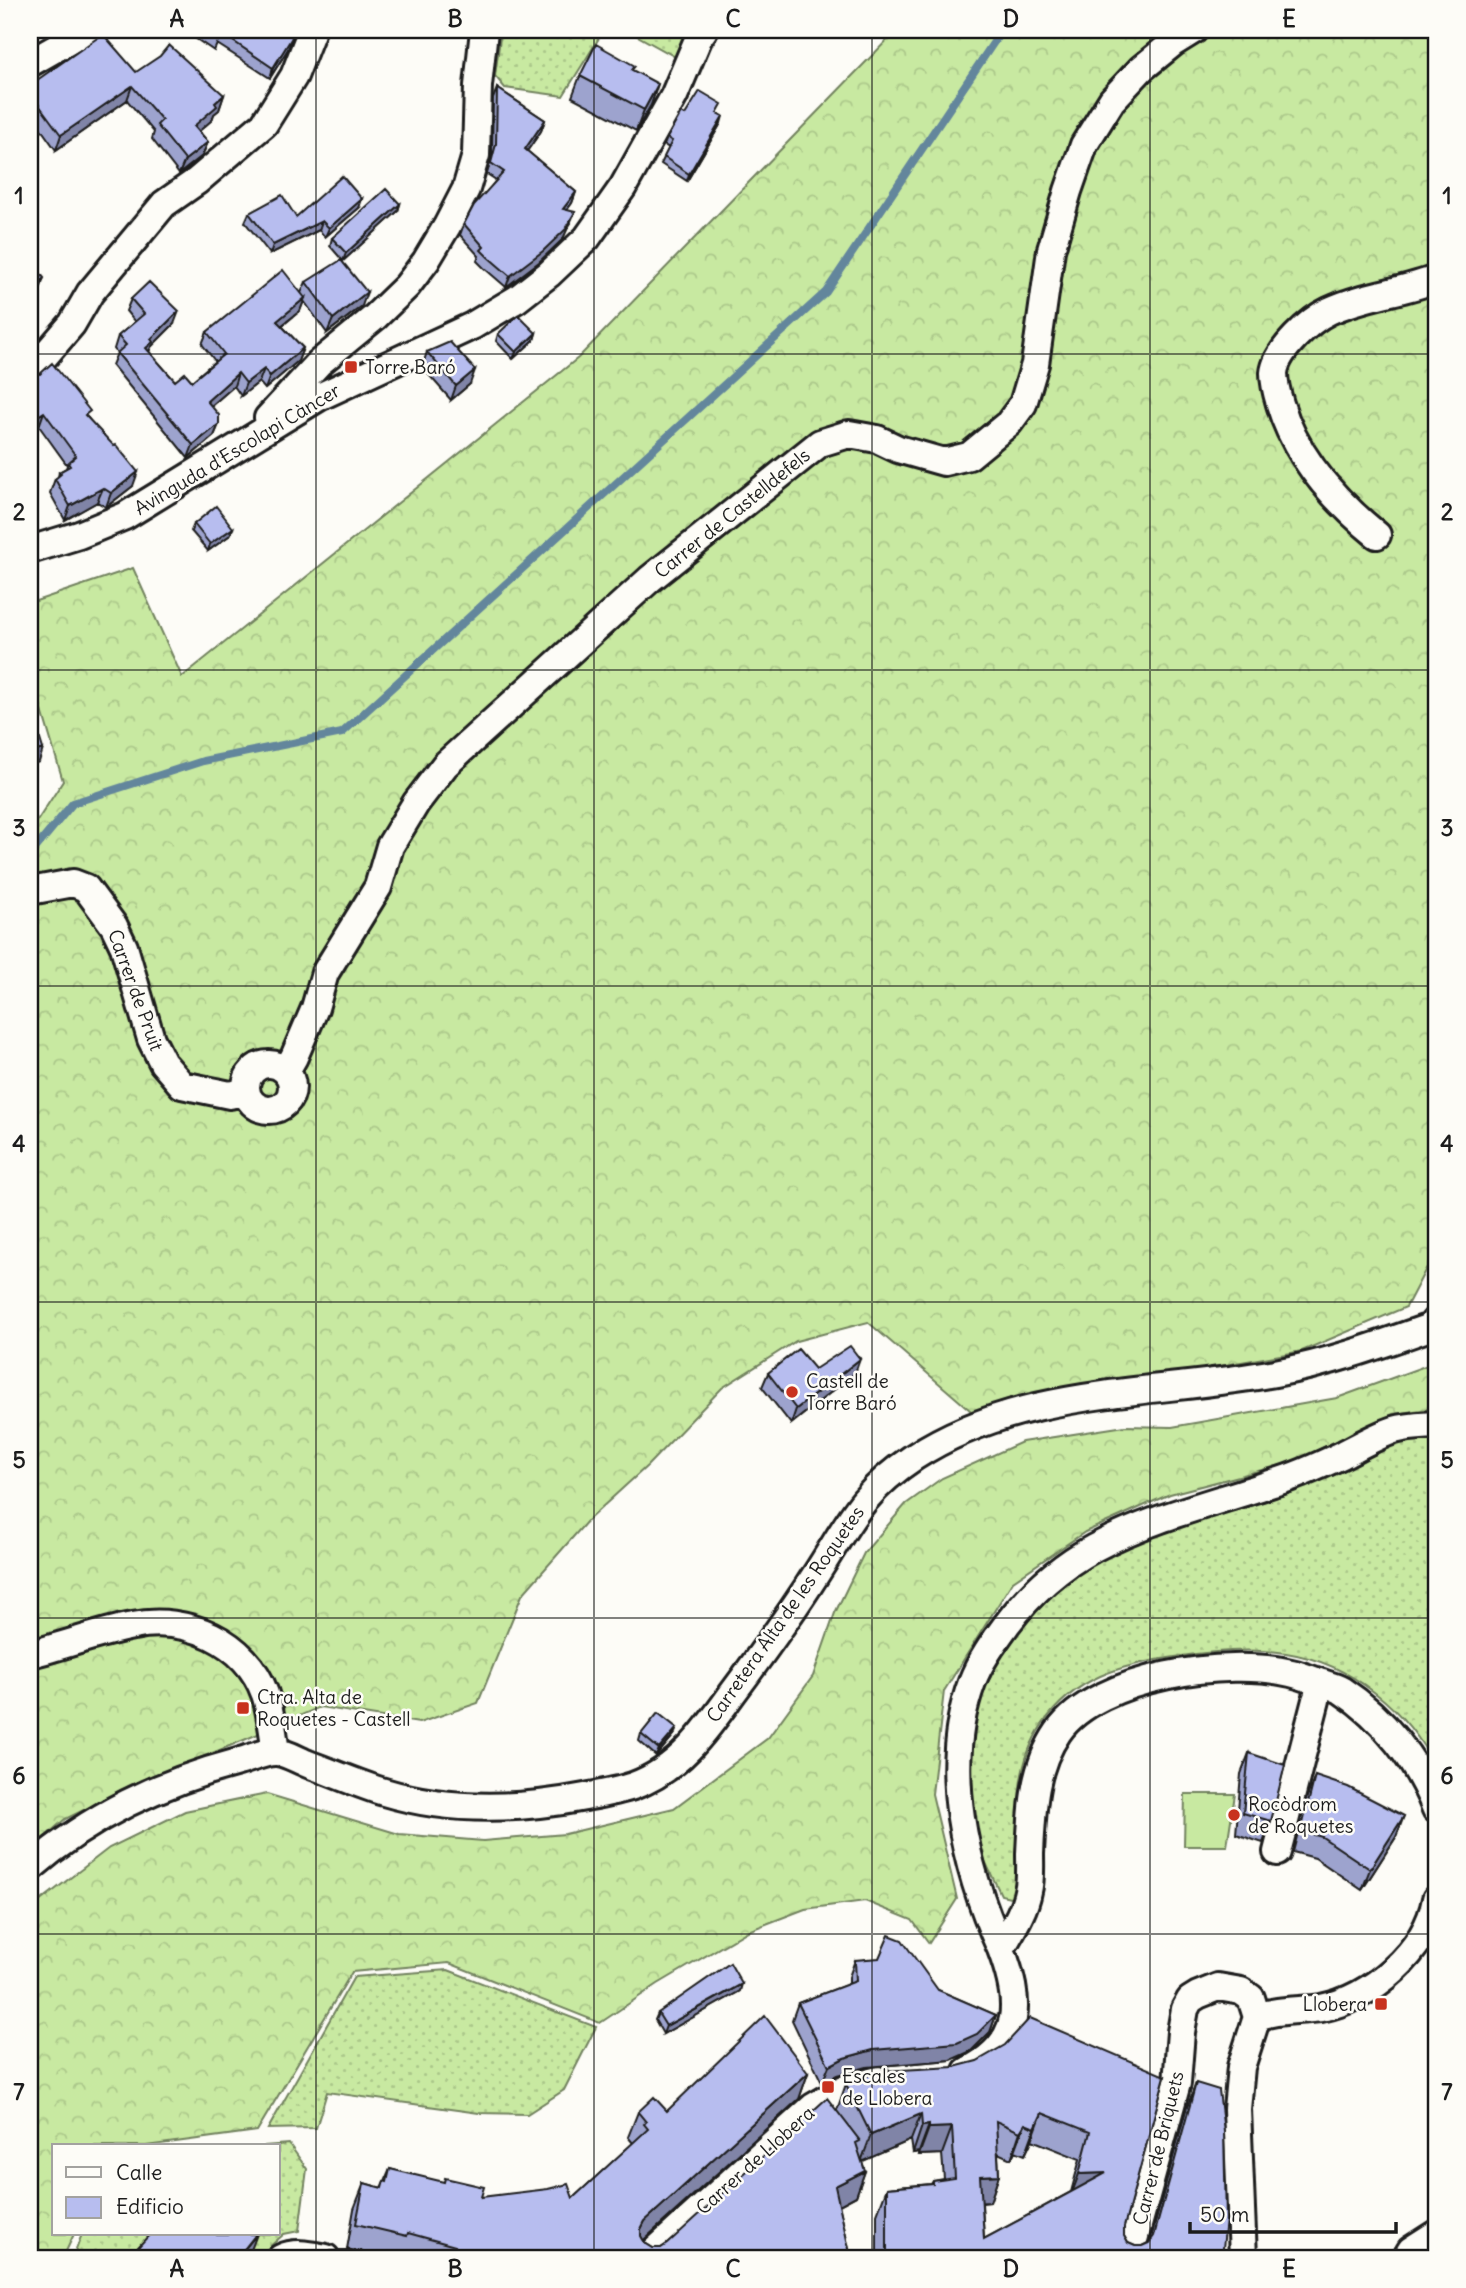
<svg xmlns="http://www.w3.org/2000/svg" width="1466" height="2288" viewBox="0 0 1466 2288" font-family="Delius,sans-serif">
<style>
.grass{fill:url(#grass-dots);stroke:#72825e;stroke-width:2}
.forest{fill:url(#forest-crowns);stroke:#72825e;stroke-width:2}
.pitch{fill:#c8e9a1;stroke:#72825e;stroke-width:2}
.lines{fill:none;stroke-linecap:round;stroke-linejoin:round}
.stream{stroke:#63869c;stroke-width:8}
.street-casing{stroke:#1c1c1c;stroke-width:32}
.street{stroke:#fdfcf7;stroke-width:26}
.wall{fill:#9da3ce;stroke:#1c1c1c;stroke-width:2;fill-rule:evenodd}
.shaded-wall{fill:#8084a7;stroke:#1c1c1c;stroke-width:2}
.building{fill:#b7bdef;stroke:#1c1c1c;stroke-width:2;fill-rule:evenodd}
.grid{fill:none;stroke:#1c1c1c;stroke-width:2;stroke-opacity:0.55}
.poi-dot{fill:#c8321e;stroke:#fdfcf7;stroke-width:2.5}
.labels{text-anchor:middle;stroke-width:5;stroke-linejoin:round;paint-order:stroke}
.poi-label{font-size:19px;fill:#1c1c1c;stroke:#fdfcf7;text-anchor:start}
.street-label{font-size:19px;fill:#1c1c1c;stroke:#fdfcf7}
.neatline{fill:none;stroke:#1c1c1c;stroke-width:2.5}
.grid-label{font-size:23px;text-anchor:middle;font-weight:bold;fill:#1c1c1c}
</style>
<defs>
<pattern id="grass-dots" width="8" height="8" patternUnits="userSpaceOnUse" patternTransform="scale(1.75)"><rect width="8" height="8" fill="#c8e9a1"/><path d="M2 2h.1M6 6h.1" fill="none" stroke="#abc78a" stroke-width="1.8" stroke-linecap="round"/></pattern>
<pattern id="forest-crowns" width="20" height="18" patternUnits="userSpaceOnUse" patternTransform="scale(1.75)"><rect width="20" height="18" fill="#c8e9a1"/><path d="M2 6a3 3 0 1 1 6 0M12 15a3 3 0 1 1 6 0" fill="none" stroke="#abc78a"/></pattern>
</defs>
<rect width="100%" height="100%" fill="#fdfcf7"/>
<filter id="ink" filterUnits="userSpaceOnUse"><feTurbulence type="fractalNoise" baseFrequency=".0143" numOctaves="2"/><feDisplacementMap in="SourceGraphic" scale="14" xChannelSelector="R" yChannelSelector="G"/><feConvolveMatrix kernelMatrix="1 2 1 2 8 2 1 2 1" color-interpolation-filters="sRGB"/></filter>
<g filter="url(#ink)">
<!-- grass -->
<path class="grass" d="M501,30H604L563,96L505,88L495,76Z
M627,30H692L681,60Z
M1436,1438V1769C1409,1711 1351,1663 1286,1653C1250,1648 1211,1651 1175,1657C1120,1665 1075,1677 1042,1725C1018,1760 1017,1802 1019,1843C1019,1861 1021,1877 1015,1895L1010,1897L1001,1895L985,1861L974,1829L971,1812L970,1740L982,1682L1027,1616L1069,1574L1142,1537L1398,1441Z
M448,1970L596,2027L564,2090L527,2114L479,2113L327,2092L316,2128L268,2129L354,1977Z
M289,2144L307,2169L299,2231L284,2234L257,2258H248L211,2234H278V2146H264Z
M82,2234H163L142,2258H73Z"/>
<!-- forest -->
<path class="forest" d="M897,30H1436V1242L1428,1265L1406,1307L1302,1351L971,1411L868,1322L796,1341L722,1388L647,1466L588,1520L522,1595L478,1703L419,1723L320,1707L244,1740L139,1783L65,1819L30,1850V832L63,781L30,670V603L133,568L182,677L578,358Z
M1436,1362V1408L1393,1414L1293,1462L1170,1494L1085,1532L1013,1581L944,1691L932,1794L957,1899L929,1943L912,1920L865,1901L805,1909L748,1931L658,1984L600,2023L449,1963L352,1972L257,2131L146,2146H54V2234H74L63,2258H30V1909L109,1848L185,1811L267,1794L399,1834L483,1841L565,1834L674,1808L768,1738L813,1676L835,1613L864,1553L906,1504L942,1478L1022,1442L1125,1426L1172,1427L1337,1398Z"/>
<!-- pitch -->
<path class="pitch" d="M1185,1794H1235L1227,1846H1184Z"/>
<g class="lines">
<!-- stream -->
<path class="stream" d="M30,855L73,803L203,761L342,733L826,292L1002,30"/>
<!-- street casing -->
<g class="street-casing">
<path id="street" d="M30,63L86,31L93,30
M30,373L72,324L90,293L164,204L197,181L264,124L294,76L312,30
M268,418L319,363L375,317L407,286L426,261L447,226L466,189L476,155L478,86L484,30
M1377,535C1334,500 1296,458 1280,404C1277,394 1274,384 1274,373C1276,351 1310,320 1329,311C1363,295 1402,292 1436,279
M30,550L79,535L125,516L319,397L472,326L517,299L549,274L587,238L623,187L674,96L699,37L704,30
M30,891L73,883L86,888L114,926L124,947L151,1039L163,1063L182,1085L230,1095L246,1091
M246 1087a23 23 0 1 1 46 0a23 23 0 1 1-46 0Z
M286,1071L294,1057L315,1008L325,973L378,887L390,846L416,803L445,765L650,579L820,443L849,434L877,439L898,449L944,462L969,456L1009,423L1023,404L1035,364L1051,250L1068,191L1084,145L1112,100L1141,69L1173,43L1194,30
M30,1654C64,1646 99,1632 133,1626C186,1615 246,1641 265,1694C271,1712 273,1733 276,1752
M1277,1852L1316,1700
M30,1868C92,1815 159,1783 238,1762C249,1759 266,1751 277,1752C287,1753 298,1760 308,1764C333,1773 358,1784 384,1792C450,1812 518,1810 585,1797C601,1794 618,1791 633,1786C678,1770 705,1732 732,1694C761,1655 790,1615 816,1574C849,1523 860,1493 914,1457C1021,1387 1153,1395 1275,1373C1329,1363 1379,1345 1430,1327L1436,1320
M1001,1949C965,1869 940,1768 972,1682C980,1661 994,1642 1007,1624C1031,1592 1059,1567 1094,1548C1150,1518 1213,1503 1273,1483C1297,1476 1319,1466 1342,1455C1359,1446 1376,1436 1394,1430C1408,1426 1422,1426 1436,1425
M1257,2017C1278,2009 1299,2011 1321,2008C1371,1999 1427,1951 1436,1899
M967,2071C1024,2042 1021,2002 1001,1949C1011,1931 1024,1912 1028,1891C1031,1880 1030,1866 1030,1854C1032,1811 1033,1768 1058,1732C1098,1675 1228,1658 1291,1673C1300,1675 1308,1678 1316,1681C1324,1684 1334,1686 1341,1690C1384,1718 1418,1762 1436,1809
M281,2258C296,2251 310,2255 326,2258
M647,2258L813,2107L844,2089L878,2080
M1129,2258L1177,2083L1181,2032L1185,2009L1190,2000L1198,1995L1218,1987L1241,1991L1251,1998L1257,2017L1241,2067L1237,2109L1243,2258
M1406,2258L1411,2250L1436,2234"/>
</g>
<!-- street -->
<use href="#street" class="street"/>
</g>
<!-- wall -->
<path class="wall" d="M194,30H295L288,49L270,78L217,44L214,51L192,36Z
M136,72L224,95L219,110L214,114L212,120L199,131L208,142L202,156L179,174L152,139L154,132L127,100L56,150L34,119L30,85Z
M580,76L651,105L636,131L572,97Z
M497,88L545,120L541,131L527,151L576,192L572,203L567,210L571,223L566,230L563,239L539,262L506,287L484,268L477,261L479,256L460,235L464,224L496,180L487,174L492,155L493,99Z
M718,113L721,123L687,181L661,164L669,148L664,145L667,138L685,115Z
M400,204L398,211L343,261L330,246L332,238Z
M359,208L325,237L319,230L270,254L245,222L249,213L296,217Z
M306,282L362,306L327,333L304,301L300,311L282,326L303,348L298,361L265,389L259,382L241,396L234,386L211,406L219,424L214,436L188,458L112,365L117,353L114,349L118,336L135,322L126,311L131,299L174,324L151,347L149,352L175,381H192L215,361L202,344L207,332L301,293Z
M536,333L534,340L513,359L496,341L498,334Z
M427,352L470,384L451,400L422,367Z
M30,373L88,418L133,486L106,507L97,502L65,520L50,493L55,479L58,477L59,472L66,468L67,465L39,426L30,432Z
M194,524L233,528L230,535L208,551L191,531Z
M815,1369L855,1373L791,1424L762,1387L768,1373Z
M641,1734L674,1735L656,1756L639,1741Z
M1249,1753L1271,1821L1263,1843L1236,1834L1241,1774Z
M1315,1776L1396,1837L1362,1890L1315,1858L1293,1852L1307,1797Z
M855,1960L938,1990L996,2015L990,2032L971,2051L951,2060L867,2067L837,2075L822,2083L792,2020L798,2003L849,1984V1977Z
M740,1991L663,2034L655,2020L658,2013Z
M808,2073L799,2099L643,2240L645,2243L653,2248H661L667,2244L837,2110L846,2084L1165,2076L1124,2227V2236L1128,2243L1135,2246H1142L1150,2242L1186,2110L1196,2083L1222,2258H877V2214L887,2188L931,2184L933,2181L944,2179L942,2154L919,2155V2152L913,2153L911,2140L862,2161L865,2171L856,2196L839,2205L851,2258H386L347,2249L354,2209L364,2183L381,2188L384,2181H385L390,2169L481,2197L573,2198L633,2143L628,2137L638,2112L667,2111ZM1032,2140L1080,2159L1071,2192L984,2239L982,2203L990,2202L999,2175L998,2153L1011,2159L1015,2151L1025,2155Z"/>
<!-- shaded-wall -->
<path class="shaded-wall" d="M295,30L288,49L270,78L273,68Z
M658,84L651,105L636,131L644,110Z
M132,86L127,100L56,150L61,135Z
M224,95L219,110L214,114L212,120L189,140L194,126L215,103Z
M39,105L34,119L30,124V115Z
M723,116L721,123L687,181L689,174Z
M545,120L541,131L521,160L525,149Z
M208,142L202,156L179,174L185,160Z
M576,192L572,203L559,220L563,209Z
M362,199L359,208L325,237L329,228Z
M400,204L398,211L343,261L346,253Z
M575,212L563,239L539,262L506,287L510,276L566,227Z
M322,221L319,230L270,254L273,245Z
M44,278L39,293L30,301V291Z
M367,292L362,306L327,333L333,319Z
M305,298L300,311L272,333L277,321Z
M179,311L174,324L151,347L148,354L146,348L151,339Z
M536,333L534,340L513,359L516,352Z
M303,348L298,361L265,389L270,376Z
M264,369L259,382L241,396L246,383Z
M475,370L470,384L451,400L456,386Z
M238,373L234,386L203,413L207,401Z
M44,412L39,426L30,432V421Z
M219,424L214,436L188,458L193,445Z
M138,472L133,486L106,507L111,493Z
M103,488L97,502L65,520L70,506Z
M233,528L230,535L208,551L210,544Z
M43,749L39,762L30,765V753Z
M860,1359L855,1373L791,1424L796,1409Z
M677,1728L674,1735L656,1756L659,1749Z
M1404,1816L1396,1837L1362,1890L1370,1869Z
M742,1984L740,1991L663,2034L666,2026Z
M996,2015L990,2032L971,2051L951,2060L867,2067L837,2075L822,2083L829,2066L844,2058Z
M808,2073L799,2099L636,2247L641,2229L645,2221Z
M1042,2113L1032,2140L1025,2155L1035,2128Z
M921,2114L911,2140L861,2162L871,2135Z
M1025,2124L1015,2151L1011,2159L1020,2132Z
M929,2125L919,2152L913,2153L922,2126Z
M952,2127L942,2154L919,2155L929,2128Z
M865,2171L856,2196L826,2212L835,2186Z
M1106,2173L1069,2201L1079,2174Z
M999,2175L990,2202L970,2203L980,2176Z
M257,2234L248,2258H237Z"/>
<!-- building -->
<path class="building" d="M202,30H295L291,39L273,68L221,33L218,41Z
M103,34L136,72L160,56L169,45L224,95L215,103L217,106L194,126L208,142L185,160L157,125L162,120L132,86L61,135L39,105L30,115V85Z
M596,44L635,66L632,70L658,84L644,110L580,76Z
M497,88L545,120L525,149L576,192L563,209L575,212L566,227L567,228L543,251L510,276L488,257L481,250L484,247L464,224L474,205L504,172L491,163L496,144Z
M700,91L722,104L717,113L723,116L689,174L664,157L672,141L667,138L681,113L685,115Z
M342,176L362,199L329,228L322,221L273,245L249,213L282,195L296,217Z
M386,189L400,204L346,253L332,238Z
M30,260L44,278L30,291Z
M341,260L367,292L333,319L306,282Z
M283,270L305,298L277,321L303,348L270,376L264,369L246,383L238,373L207,401L219,415V424L193,445L117,353L126,345L118,336L144,314L131,299L149,282L179,311L151,339L153,342L146,348L175,381L185,373L192,381L224,354L207,332Z
M518,315L536,333L516,352L498,334Z
M450,342L475,370L456,386L427,352Z
M52,363L90,411L85,415L114,446L116,445L138,472L111,493L103,488L70,506L55,479L61,474L59,472L70,466L68,463L76,456L44,412L30,421V373L40,374Z
M216,506L233,528L210,544L194,524Z
M33,716L43,749L30,753V717Z
M850,1346L860,1359L796,1409L768,1373L798,1349L815,1369Z
M658,1713L677,1728L659,1749L641,1734Z
M1249,1753L1285,1765L1271,1821L1243,1813Z
M1315,1776L1348,1787L1404,1816L1370,1869L1322,1837L1301,1831Z
M889,1935L902,1940L938,1990L996,2015L977,2034L957,2043L873,2050L844,2058L829,2066L798,2003L856,1981L855,1960L879,1958Z
M730,1963L742,1984L666,2026L658,2013Z
M765,2016L808,2073L645,2221L641,2229V2236L645,2243L653,2248H661L667,2244L827,2098L860,2141L856,2143L865,2171L835,2186L851,2258H498L500,2256L454,2249L455,2246L408,2233L407,2236L356,2224L364,2183L382,2188L384,2181L387,2182L390,2169L444,2182L445,2178L484,2187L481,2197L548,2189L568,2184L573,2198L648,2129L644,2124L646,2122L638,2112L654,2097L667,2111Z
M1030,2018L1165,2076L1124,2227V2236L1128,2243L1135,2246H1142L1149,2243L1154,2236L1196,2083L1219,2090L1224,2132L1226,2219L1222,2258H887V2188L933,2184V2181L955,2178L952,2127L929,2128V2125L922,2126L921,2114L871,2135L846,2084L859,2078L883,2071L954,2067L977,2061L1005,2045ZM1042,2113L1090,2132L1079,2174L1106,2173L984,2239L980,2176L999,2175L996,2121L1020,2132L1025,2124L1035,2128Z
M150,2234H256L237,2258H128Z
M324,2251H361L359,2258H302Z"/>
</g>
<!-- grid -->
<path class="grid" d="M316,30V2258M594,30V2258M872,30V2258M1150,30V2258M30,354H1436M30,670H1436M30,986H1436M30,1302H1436M30,1618H1436M30,1934H1436"/>
<!-- markers -->
<g class="poi-dot">
<rect x="344" y="360" width="14" height="14" rx="3.5"/>
<circle cx="792" cy="1392" r="7"/>
<rect x="236" y="1701" width="14" height="14" rx="3.5"/>
<circle cx="1234" cy="1815" r="7"/>
<rect x="1374" y="1997" width="14" height="14" rx="3.5"/>
<rect x="821" y="2080" width="14" height="14" rx="3.5"/>
</g>
<g class="labels">
<!-- poi labels -->
<g class="poi-label">
<text x="365" y="374">Torre Baró</text>
<text x="806" y="1388">Castell de<tspan x="806" dy="22">Torre Baró</tspan></text>
<text x="257" y="1704">Ctra. Alta de<tspan x="257" dy="22">Roquetes - Castell</tspan></text>
<text x="1248" y="1811">Rocòdrom<tspan x="1248" dy="22">de Roquetes</tspan></text>
<text x="1367" y="2011" text-anchor="end">Llobera</text>
<text x="842" y="2083">Escales<tspan x="842" dy="22">de Llobera</tspan></text>
</g>
<!-- street labels -->
<g class="street-label">
<text transform="translate(237 449) rotate(-31)" y="7">Avinguda d'Escolapi Càncer</text>
<text transform="translate(732 513) rotate(-39)" y="7">Carrer de Castelldefels</text>
<text transform="translate(136 990) rotate(70)" y="7">Carrer de Pruit</text>
<text transform="translate(785 1614) rotate(-55)" y="7">Carretera Alta de les Roquetes</text>
<text transform="translate(1158 2148) rotate(-76)" y="7">Carrer de Briquets</text>
<text transform="translate(755 2160) rotate(-42)" y="7">Carrer de Llobera</text>
</g>
</g>
<!-- margin -->
<rect width="1466" height="2288" fill="none" stroke="#fdfcf7" stroke-width="77"/>
<!-- legend -->
<rect x="52" y="2144" width="228" height="91" fill="#fdfcf7" stroke="#a3a29f" stroke-width="2"/>
<rect x="66" y="2167" width="35" height="10" fill="#fdfcf7" stroke="#a3a29f" stroke-width="2"/>
<text x="116" y="2180" font-size="21" fill="#1c1c1c">Calle</text>
<rect x="66" y="2197" width="35" height="21" fill="#b7bdef" stroke="#a3a29f" stroke-width="2"/>
<text x="116" y="2214" font-size="21" fill="#1c1c1c">Edificio</text>
<!-- scale -->
<path d="M1190 2222v10h206v-10" fill="none" stroke="#1c1c1c" stroke-width="3.5"/>
<text x="1200" y="2222" font-size="21" fill="#1c1c1c" stroke="#fdfcf7" stroke-width="5" paint-order="stroke">50 m</text>
<rect x="38" y="38" width="1390" height="2212" class="neatline"/>
<g class="grid-label">
<text x="177" y="27">A</text>
<text x="455" y="27">B</text>
<text x="733" y="27">C</text>
<text x="1011" y="27">D</text>
<text x="1289" y="27">E</text>
<text x="19" y="204">1</text>
<text x="1447" y="204">1</text>
<text x="19" y="520">2</text>
<text x="1447" y="520">2</text>
<text x="19" y="836">3</text>
<text x="1447" y="836">3</text>
<text x="19" y="1152">4</text>
<text x="1447" y="1152">4</text>
<text x="19" y="1468">5</text>
<text x="1447" y="1468">5</text>
<text x="19" y="1784">6</text>
<text x="1447" y="1784">6</text>
<text x="19" y="2100">7</text>
<text x="1447" y="2100">7</text>
<text x="177" y="2277">A</text>
<text x="455" y="2277">B</text>
<text x="733" y="2277">C</text>
<text x="1011" y="2277">D</text>
<text x="1289" y="2277">E</text>
</g>
</svg>
